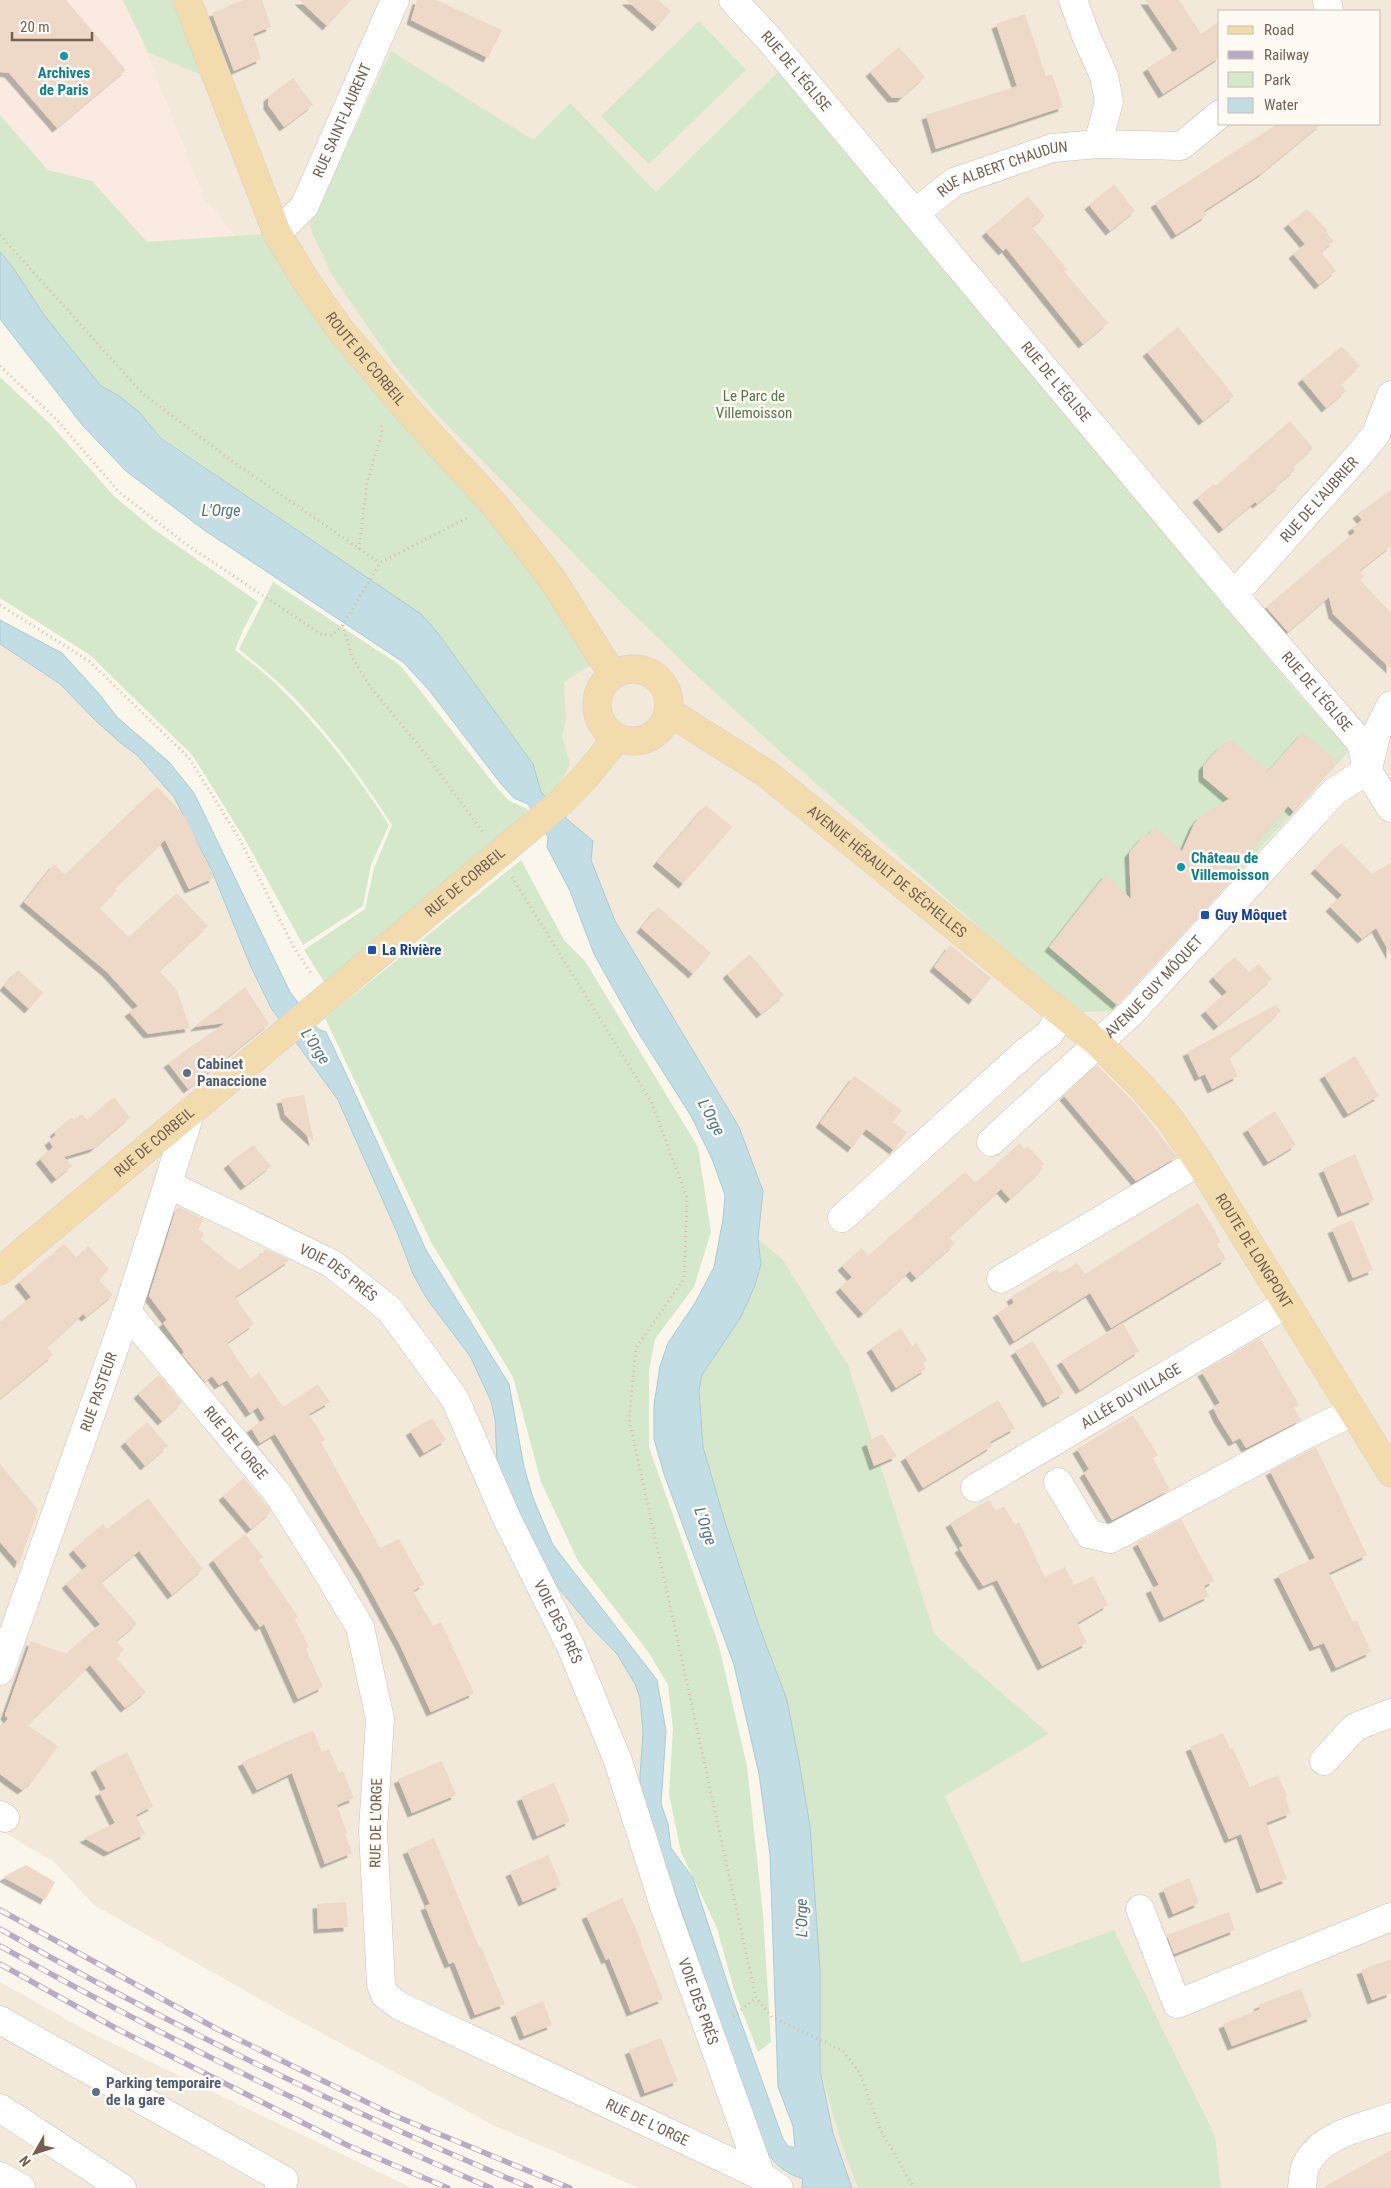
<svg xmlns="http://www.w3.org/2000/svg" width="1391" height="2188" viewBox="0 0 1391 2188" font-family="'Roboto Condensed',sans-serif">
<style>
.residential{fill:#f2e9db;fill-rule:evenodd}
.commercial{fill:#faeae2}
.green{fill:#d6e8cb}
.water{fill:#c2dde3;stroke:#a9cbd4}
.building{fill:#eed8c7;filter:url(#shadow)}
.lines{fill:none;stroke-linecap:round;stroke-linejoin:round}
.minor-casing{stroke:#cdbfb3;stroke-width:29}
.major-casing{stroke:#d8d2ce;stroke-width:29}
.path{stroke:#d3bca9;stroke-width:3;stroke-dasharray:1 4;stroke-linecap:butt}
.minor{stroke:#fff;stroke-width:28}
.major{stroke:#f2dbac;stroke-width:28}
.rail-casing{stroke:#baaac5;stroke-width:5.5}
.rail{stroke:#fefaf3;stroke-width:4;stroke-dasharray:11;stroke-linecap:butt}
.culture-dot{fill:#0f9aa8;stroke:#fefaf3;stroke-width:2}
.transit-dot{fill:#1a4fb4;stroke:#fefaf3;stroke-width:2}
.service-dot{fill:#5c6f8a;stroke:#fefaf3;stroke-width:2}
.labels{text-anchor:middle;stroke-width:5;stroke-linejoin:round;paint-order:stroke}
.street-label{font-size:15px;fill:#745f51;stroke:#fefaf3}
.culture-label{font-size:15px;font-weight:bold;fill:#0d838f;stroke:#fefaf3}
.park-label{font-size:15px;fill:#55784a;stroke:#fefaf3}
.transit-label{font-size:15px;font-weight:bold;fill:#164399;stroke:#fefaf3;text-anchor:start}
.service-label{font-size:15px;font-weight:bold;fill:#4e5e75;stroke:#fefaf3;text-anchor:start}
.water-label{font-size:16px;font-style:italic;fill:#4c7985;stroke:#fefaf3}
</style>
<defs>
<filter id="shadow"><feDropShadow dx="-4.5" dy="4.5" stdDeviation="0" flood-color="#0004"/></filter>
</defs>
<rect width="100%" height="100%" fill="#fbf6ec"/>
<!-- residential -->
<path class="residential" d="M0,0H1391V2188H830L744,1227L571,848L449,680L0,286ZM1220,11H1380V124H1220Z
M0,644L60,684L97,722L122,744L137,755L174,797L212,871L251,967L271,1008L339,1100L397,1232L413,1274L427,1299L470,1356L491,1401L496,1437L543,1569L589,1625L617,1654L635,1684L640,1698L643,1733L640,1776L641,1805L677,1898L769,2156L804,2179L802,2188H639L497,2127L286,2014L94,1905L54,1862L0,1830Z
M0,1982L87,2031L412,2188H0Z"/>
<!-- commercial -->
<path class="commercial" d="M0,0H126L205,200L255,258L280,303L0,197Z"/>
<!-- green -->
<path class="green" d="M123,0H187L219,83L148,52Z
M699,21L746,70L649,164L601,116Z
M391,51L533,140L570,103L656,192L779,71L1294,689L1349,751L1111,1011L1083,1012L987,934L786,757L694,673L619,600L432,409L395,366L332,275L311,230L310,224Z
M0,115L48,170L92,181L147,242L277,233L601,658L564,682L566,719L562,736L570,764L555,791L546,798L541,792L533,764L437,632L421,614L161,437L139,412L119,396L101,386L44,315L12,266L0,252Z
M0,377L50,424L114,496L152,528L258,602L243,630L235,650C250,662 266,674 279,687C321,728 358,776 389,825L371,865L363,906L303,945L247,843L193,756L90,655L0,598Z
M273,582L400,665L498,789L509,801L526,808L532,815L326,985L304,950L365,909L374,868L392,825C362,778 321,722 280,684C267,672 253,661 239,649Z
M521,860L564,940L585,961L698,1147L711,1232L694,1287L655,1339L649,1371V1447L719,1646L747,1766L763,1914L771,2042L758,2052L734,1990L717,1928L681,1852L669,1794L673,1729L668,1685L649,1653L578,1561L541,1482L513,1377L431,1242L325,1018Z
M758,1239L783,1260L848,1365L935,1635L1049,1734L945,1796L1022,1963L1114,1930L1215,2136L1221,2188H858L843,2148L820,2070V1970L810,1826L799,1761L787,1700L759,1626L726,1525L703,1448L699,1390L702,1375L741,1317L755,1285L761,1264Z"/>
<!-- water -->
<path class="water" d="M0,252L12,266L44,315L101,386L119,396L139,412L161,438L421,614L437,632L533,764L541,792L568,820L593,841L591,860L615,921L739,1127L763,1191L758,1239L761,1264L755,1285L741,1317L702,1375L699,1390L703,1447L726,1525L759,1626L787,1700L799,1761L810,1826L820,1970V2070L833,2133L852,2188H802L803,2179C784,2173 773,2163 762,2145L677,1898L641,1805L640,1776L643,1733L640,1698L635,1684L617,1654L589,1625L543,1569L497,1461L495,1420L491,1401L470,1356L427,1299L413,1274L397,1232L338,1100L271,1008L251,967L212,871L174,797L137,755L122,744L97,722L60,684L0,644V620L62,653L100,695L117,717L169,762L194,793L290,992L318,1029L326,1032L347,1076L426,1250L509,1384L524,1467L533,1498L553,1545L657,1680L666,1731L661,1804L668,1824L671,1848L693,1878L734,2003L783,2139L788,2146L795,2148L793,2126L778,2087L770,1855L759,1774L734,1665L664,1474L654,1439V1405L660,1366L668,1343L695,1303L714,1267L723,1219L725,1195L712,1159L691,1116L636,1029L594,954L570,891L547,847L548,837L528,804L514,798L501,784L429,690L403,662L204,530L126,471L83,426L0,319Z"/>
<!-- building -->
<path class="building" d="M0,0H66L126,70L57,128L9,73L0,72Z
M243,0H262L271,27L253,34L261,59L234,71L212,13Z
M299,0H351L327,26Z
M417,0H436L502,30L488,58L411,20Z
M626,0H658L671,11L657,27Z
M1145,0H1179L1201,34L1220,21V57L1163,94L1147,68L1178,49Z
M1025,14L1046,76L1052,74L1063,107L936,149L926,115L1017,86L996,24Z
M899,47L925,77L901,98H892L870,72Z
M293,78L313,105L284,127L268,105V97Z
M1277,124H1321L1262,173L1204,211L1207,215L1176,235L1155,203Z
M1114,184L1135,211L1110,231L1089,205Z
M1028,196L1045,216L1032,227L1067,269L1064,271L1108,323L1083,344L1006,248L1003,251L986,232Z
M1307,209L1328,231L1326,232L1334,241L1321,252L1336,271L1319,285L1293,254L1305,244L1288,224Z
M1178,327L1234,396L1203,421L1147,352Z
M1342,346L1360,366L1341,384L1346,391L1326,408L1302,379Z
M1290,421L1313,448L1293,466L1295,470L1279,483L1280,485L1257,504L1255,502L1223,529L1197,498L1214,484L1216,486Z
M1391,490V546L1359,571L1364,576L1360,580L1391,613V669L1333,614L1329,597L1288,632L1266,607L1355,532L1352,528L1362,520L1357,514Z
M1303,732L1338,762L1294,812L1288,806L1236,869L1239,872L1117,1005L1049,947L1106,874L1131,899L1129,853L1144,835L1149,834L1155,827L1182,851L1194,824L1200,816L1229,799L1203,777V766L1221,745L1225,744L1230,739L1268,771Z
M157,787L186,818L214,878L189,889L165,840L115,888L117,890L99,908L129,937L177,893L208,926L159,971L177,990L190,1028L148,1034L129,1012L138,1006L107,972L24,902L54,864L65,875Z
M706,805L732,827L683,884L657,862Z
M1341,843L1372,874L1391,863V955L1376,928L1362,939L1330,907L1342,895L1315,869Z
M658,907L711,953L693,974L641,928Z
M950,945L991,978L973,1000L934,967Z
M750,954L784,995L761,1014L727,974Z
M1235,957L1249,972L1259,964L1272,979L1218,1026L1205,1011L1227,992L1213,977Z
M18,970L43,993L29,1009L4,986Z
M245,987L269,1024L188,1089L168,1063L225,1023L194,1027Z
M1276,1005L1281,1011L1229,1058L1238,1076L1212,1089L1205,1074L1199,1077L1187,1052Z
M1355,1056L1379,1096L1348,1114L1324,1075Z
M1097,1065L1137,1106L1177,1157L1136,1181L1064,1096Z
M854,1076L902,1110L893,1122L907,1132L894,1150L866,1129L852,1148L820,1123Z
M304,1095L314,1142L285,1115L281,1099Z
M114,1097L130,1117L94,1148L64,1157L72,1166L56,1179L40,1159L53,1147L49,1141L56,1135L54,1132L72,1117L74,1120L82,1114L87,1120Z
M1275,1111L1296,1145L1268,1162L1247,1129Z
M1020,1143L1024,1149L1028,1146L1044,1164L1041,1166L1043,1169L1010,1199L1001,1189L949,1237L955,1244L916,1278L910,1271L863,1314L840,1288L852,1277L842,1266L862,1248L868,1256L965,1172L976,1183Z
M253,1145L271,1166L245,1186L228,1164Z
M1355,1154L1374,1200L1342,1213L1323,1169Z
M1198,1203L1214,1229L1220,1242L1217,1244L1226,1259L1111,1328L1090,1293L1014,1341L997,1313L1014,1303L1011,1297L1057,1269L1060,1273L1077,1263L1085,1274Z
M179,1207L203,1219L198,1230L204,1233L201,1240L239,1270L263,1253L265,1249L290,1260L235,1297L254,1324L227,1343L251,1379L259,1372L283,1407L318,1384L330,1402L309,1414L325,1440L321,1442L380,1548L399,1539L424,1584L413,1591L433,1626L441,1622L474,1693L431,1712L399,1643L362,1575L275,1434L260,1443L251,1428L265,1419L258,1407L250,1413L227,1380L219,1385L212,1376L205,1382L182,1354L184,1352L163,1323L167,1320L149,1296L176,1209Z
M1352,1220L1373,1270L1353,1278L1332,1229Z
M64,1244L77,1258L88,1246L109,1269L99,1280L113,1295L86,1317L83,1314L47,1347L53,1355L0,1399V1322L31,1297L19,1282Z
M1123,1323L1139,1351L1080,1390L1061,1361Z
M901,1328L912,1346L916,1343L927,1360L923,1363L926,1369L896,1388L871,1348Z
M1260,1338L1299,1405L1294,1408L1301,1420L1246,1448L1240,1438L1233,1442L1218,1418L1213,1407L1220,1403L1202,1372Z
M1033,1341L1064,1393L1047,1403L1015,1351Z
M159,1375L182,1403L162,1421L138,1394Z
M998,1400L1015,1428L990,1442L992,1446L923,1488L905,1457Z
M1133,1415L1158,1455L1153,1458L1170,1490L1112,1520L1084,1473L1089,1469L1077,1449Z
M432,1418L446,1440L424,1453L410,1431Z
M147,1422L168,1446L145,1466L125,1442Z
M882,1434L897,1456L874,1466L866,1443Z
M1316,1447L1367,1555L1329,1573L1353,1622L1357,1620L1371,1652L1336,1668L1324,1643L1314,1647L1278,1575L1315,1558L1270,1471Z
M0,1464L38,1510L19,1564L0,1542Z
M244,1478L271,1512L251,1529L223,1496Z
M148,1498L203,1569L172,1595L139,1551L101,1582L137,1624L116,1641L124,1650L116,1658L146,1692L125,1708L90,1665L27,1725L58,1746L33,1781L22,1790L0,1774V1727L8,1719L5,1715L31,1641L66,1654L100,1624L66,1584L87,1566L73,1550L103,1524L107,1529Z
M989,1500L996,1511L1004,1506L1015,1525L1019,1522L1045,1577L1065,1567L1074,1585L1093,1576L1108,1605L1077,1623L1087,1643L1042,1666L997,1580L983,1586L959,1548L963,1546L950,1523Z
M1181,1519L1214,1581L1204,1586L1209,1596L1164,1618L1150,1589L1159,1585L1137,1543Z
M245,1534L263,1557L259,1560L299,1618L295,1619L309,1647L306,1649L323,1687L298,1699L264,1624L260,1627L213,1560Z
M313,1730L322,1752L329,1749L339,1773L343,1771L354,1798L337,1805L347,1833L345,1834L352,1853L325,1864L292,1773L257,1790L242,1762Z
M1223,1733L1230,1749L1233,1748L1250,1787L1278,1775L1287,1796L1285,1797L1291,1813L1266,1823L1287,1879L1261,1889L1241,1834L1229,1839L1190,1747Z
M127,1752L153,1806L136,1815L145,1834L108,1852L84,1838L115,1823L99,1792L106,1789L95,1768Z
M442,1761L456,1795L412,1813L398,1779Z
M554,1783L570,1821L537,1836L521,1797Z
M434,1838L479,1947H481L505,2004L475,2015L454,1962L449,1964L439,1940L425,1906L430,1904L407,1850Z
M548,1855L561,1885L523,1902L510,1872Z
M26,1865L55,1882L45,1900L3,1877Z
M1189,1878L1199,1903L1173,1914L1163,1889Z
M622,1898L642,1943L641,1944L663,1999L631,2012L609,1958L606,1960L586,1915Z
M346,1902L348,1927L318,1929L317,1904Z
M1229,1912L1235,1930L1174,1954L1167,1935Z
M1391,1959V1993L1372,2000L1361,1970Z
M1301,1989L1312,2017L1232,2046L1223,2024L1260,2009L1258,2005Z
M543,2001L552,2025L524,2036L515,2013Z
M661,2038L678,2081L645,2093L629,2050Z
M1391,2150V2188H1322Z"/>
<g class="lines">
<!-- minor casing -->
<g class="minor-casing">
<g id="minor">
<path id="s1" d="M733,0L770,40L1234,595L1361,743L1367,770L1391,808"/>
<path d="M1073,0L1086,36L1104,76L1109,101L1098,144"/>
<path d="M1327,0L1329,11"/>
<path id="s2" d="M915,213L954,182L1052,148L1098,144L1181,146L1220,114"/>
<path id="s3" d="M277,233L304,207L395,0"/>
<path id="s4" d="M1234,595L1359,455L1376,434L1391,395"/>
<path d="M1368,769L1377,732L1391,705"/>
<path id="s5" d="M991,1142L1131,1013L1334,792L1367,770"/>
<path id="s6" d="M169,1185L331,1263L390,1310L455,1399L506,1517L571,1647L618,1761L665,1909L761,2176L779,2188"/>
<path d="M842,1218L1028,1050L1050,1033L1061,1013"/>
<path d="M1001,1279L1199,1162"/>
<path id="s7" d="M127,1312L278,1494L321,1562L360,1627L380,1719L373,1831L381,1984L385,1995L400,2006L761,2176"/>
<path d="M1058,1482L1089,1534L1111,1539L1307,1434L1353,1412"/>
<path id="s8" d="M975,1488L1287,1304"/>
<path id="s9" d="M0,1671L127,1312L191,1111"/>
<path d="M1324,1761L1355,1727L1391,1713"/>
<path d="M0,1815L5,1818"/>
<path d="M1140,1909L1177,2004L1391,1917"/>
<path d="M0,2020L284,2180L279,2188"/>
<path d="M0,2108L122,2188"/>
<path d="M0,2176L21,2188"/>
<path d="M1302,2188C1303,2181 1303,2171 1306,2165C1321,2134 1361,2128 1391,2117"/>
</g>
</g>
<!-- major casing -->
<g class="major-casing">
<g id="major">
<path id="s10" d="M187,0L277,233L306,281L339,328L413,416L494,504L552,579L613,675"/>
<circle cx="633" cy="705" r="36"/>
<path id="s11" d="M668,711L767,774L1099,1044L1141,1086L1169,1118L1199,1162L1391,1473"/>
<path id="s12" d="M0,1271L561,802L586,776L617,738"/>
</g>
</g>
<!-- path -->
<path class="path" d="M0,235L142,393L232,461L380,563
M0,366L56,419L120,493L190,547L321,634L332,635L343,625L380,563L469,517
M359,549L367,482L382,433L381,422
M0,605L89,661L189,758L239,838L293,946L312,975
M343,625L352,657L371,688L421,748L483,832
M512,877L651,1101L687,1198L684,1279L636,1348L629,1419L756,1998L772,2017L843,2051L860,2073L880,2129L914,2188
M733,2016L756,1998"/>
<!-- minor -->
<use href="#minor" class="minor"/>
<!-- major -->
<use href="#major" class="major"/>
<!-- rail casing -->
<g class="rail-casing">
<path id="rail" d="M0,1910L217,2029L393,2115L570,2188
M0,1929C171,2026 349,2112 531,2188
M0,1946C160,2035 323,2116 491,2188
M0,1964L119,2030L349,2146L448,2188"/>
</g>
<!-- rail -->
<use href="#rail" class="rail"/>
</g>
<!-- markers -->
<g class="culture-dot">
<circle cx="64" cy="56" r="5"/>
<circle cx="1181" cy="867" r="5"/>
</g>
<g class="transit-dot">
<rect x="1200" y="910" width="10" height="10" rx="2.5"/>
<rect x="367" y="945" width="10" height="10" rx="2.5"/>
</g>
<g class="service-dot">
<circle cx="187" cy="1073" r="5"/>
<circle cx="96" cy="2092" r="5"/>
</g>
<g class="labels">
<!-- street labels -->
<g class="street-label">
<text dy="5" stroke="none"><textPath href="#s1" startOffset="95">RUE DE L'ÉGLISE</textPath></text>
<text dy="5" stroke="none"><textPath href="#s3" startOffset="132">RUE SAINT-LAURENT</textPath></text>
<text dy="5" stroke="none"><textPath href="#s2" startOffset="100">RUE ALBERT CHAUDUN</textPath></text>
<text dy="5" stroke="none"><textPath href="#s10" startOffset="404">ROUTE DE CORBEIL</textPath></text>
<text dy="5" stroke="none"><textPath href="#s1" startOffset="500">RUE DE L'ÉGLISE</textPath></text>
<text dy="5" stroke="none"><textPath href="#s4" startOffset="128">RUE DE L'AUBRIER</textPath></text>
<text dy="5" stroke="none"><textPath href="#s1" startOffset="905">RUE DE L'ÉGLISE</textPath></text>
<text dy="5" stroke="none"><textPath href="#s11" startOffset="272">AVENUE HÉRAULT DE SÉCHELLES</textPath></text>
<text dy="5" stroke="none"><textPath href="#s12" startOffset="606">RUE DE CORBEIL</textPath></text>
<text dy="5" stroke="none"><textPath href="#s5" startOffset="225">AVENUE GUY MÔQUET</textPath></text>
<text dy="5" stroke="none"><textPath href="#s12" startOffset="201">RUE DE CORBEIL</textPath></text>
<text dy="5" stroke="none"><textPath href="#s11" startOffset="805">ROUTE DE LONGPONT</textPath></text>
<text dy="5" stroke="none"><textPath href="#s6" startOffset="191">VOIE DES PRÉS</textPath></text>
<text dy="5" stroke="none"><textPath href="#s9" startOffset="296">RUE PASTEUR</textPath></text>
<text dy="5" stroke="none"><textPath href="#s8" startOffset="181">ALLÉE DU VILLAGE</textPath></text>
<text dy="5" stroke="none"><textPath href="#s7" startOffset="170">RUE DE L'ORGE</textPath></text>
<text dy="5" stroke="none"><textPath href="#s6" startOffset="611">VOIE DES PRÉS</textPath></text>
<text transform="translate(376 1823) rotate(-89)" y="5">RUE DE L'ORGE</text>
<text dy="5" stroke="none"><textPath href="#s6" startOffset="1016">VOIE DES PRÉS</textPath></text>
<text dy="5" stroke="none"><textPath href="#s7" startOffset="1056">RUE DE L'ORGE</textPath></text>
</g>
<!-- culture labels -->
<g class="culture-label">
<text x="64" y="78">Archives<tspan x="64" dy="17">de Paris</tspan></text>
<text x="1191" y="863" text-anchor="start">Château de<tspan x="1191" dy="17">Villemoisson</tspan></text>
</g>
<!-- park labels -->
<g class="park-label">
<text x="754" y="401">Le Parc de<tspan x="754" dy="17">Villemoisson</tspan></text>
</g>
<!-- transit labels -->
<g class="transit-label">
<text x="1215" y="920">Guy Môquet</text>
<text x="382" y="955">La Rivière</text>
</g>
<!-- service labels -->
<g class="service-label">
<text x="197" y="1069">Cabinet<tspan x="197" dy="17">Panaccione</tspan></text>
<text x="106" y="2088">Parking temporaire<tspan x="106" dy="17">de la gare</tspan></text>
</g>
<!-- water labels -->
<g class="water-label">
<text x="221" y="516">L'Orge</text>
<text transform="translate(316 1046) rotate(56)" y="6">L'Orge</text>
<text transform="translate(712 1117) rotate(62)" y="6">L'Orge</text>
<text transform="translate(706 1526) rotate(71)" y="6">L'Orge</text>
<text transform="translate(801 1918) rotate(-91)" y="6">L'Orge</text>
</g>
</g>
<!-- legend -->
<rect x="1218" y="10" width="162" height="115" fill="#fefaf3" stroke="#c7bcb2"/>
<rect x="1228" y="26" width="25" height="8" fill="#f2dbac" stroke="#c7bcb2"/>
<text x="1264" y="35" font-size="15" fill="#745f51">Road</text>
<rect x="1228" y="51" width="25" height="8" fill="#baaac5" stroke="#c7bcb2"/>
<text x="1264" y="60" font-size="15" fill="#745f51">Railway</text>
<rect x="1228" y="72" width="25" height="15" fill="#d6e8cb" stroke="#c7bcb2"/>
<text x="1264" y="85" font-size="15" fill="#745f51">Park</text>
<rect x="1228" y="98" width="25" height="15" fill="#c2dde3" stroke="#c7bcb2"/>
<text x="1264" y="110" font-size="15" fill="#745f51">Water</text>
<!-- north arrow -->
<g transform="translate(35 2153) rotate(231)" stroke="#fefaf3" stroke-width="4" paint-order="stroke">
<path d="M0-4L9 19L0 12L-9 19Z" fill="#745f51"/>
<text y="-8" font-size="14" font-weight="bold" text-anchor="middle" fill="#745f51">N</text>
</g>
<!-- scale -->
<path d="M12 32v8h80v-8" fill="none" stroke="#745f51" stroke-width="2.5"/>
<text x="20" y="32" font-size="15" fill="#745f51" stroke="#fefaf3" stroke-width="4" paint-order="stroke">20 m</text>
</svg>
